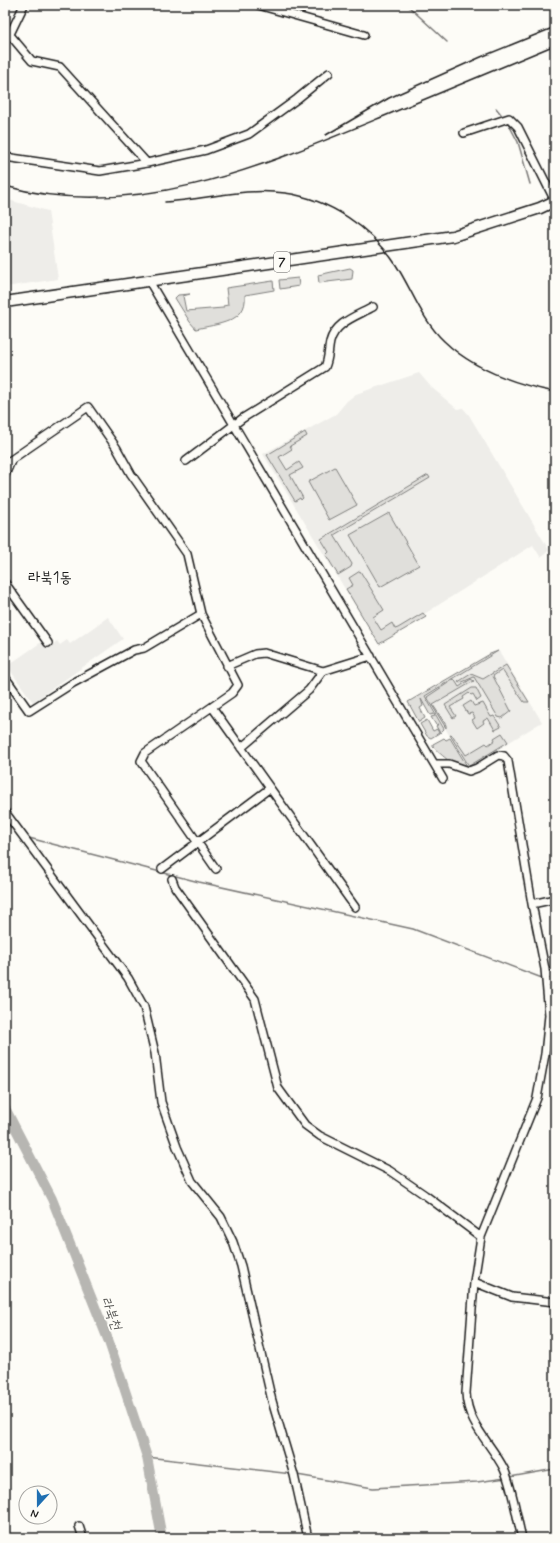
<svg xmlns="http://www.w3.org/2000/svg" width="560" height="1543" viewBox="0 0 560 1543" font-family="Mynerve,'Poor Story',sans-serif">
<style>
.built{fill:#eeede9}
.green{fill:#e0dfdb;stroke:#7e7e7c}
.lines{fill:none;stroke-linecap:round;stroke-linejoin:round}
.stream{stroke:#797876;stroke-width:1.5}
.river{stroke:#b7b6b2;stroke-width:10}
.minor-casing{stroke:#1c1c1c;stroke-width:10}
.highway-casing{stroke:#1c1c1c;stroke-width:13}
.minor{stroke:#fdfcf7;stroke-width:7}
.highway{stroke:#fdfcf7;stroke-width:10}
.rail{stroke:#1c1c1c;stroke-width:1.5}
.labels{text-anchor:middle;stroke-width:3.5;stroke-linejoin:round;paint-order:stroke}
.shield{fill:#fdfcf7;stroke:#605f5e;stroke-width:1}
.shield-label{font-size:12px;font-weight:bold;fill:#1c1c1c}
.water-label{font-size:14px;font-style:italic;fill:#5a5a58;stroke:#fdfcf7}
.quarter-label{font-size:15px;fill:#1c1c1c;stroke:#fdfcf7}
</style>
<rect width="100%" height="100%" fill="#fdfcf7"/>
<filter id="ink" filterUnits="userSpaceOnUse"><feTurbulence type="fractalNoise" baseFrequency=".025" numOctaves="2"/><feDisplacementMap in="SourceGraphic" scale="8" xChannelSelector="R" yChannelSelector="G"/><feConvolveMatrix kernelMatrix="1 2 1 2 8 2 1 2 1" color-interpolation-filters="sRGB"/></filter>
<g filter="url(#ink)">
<!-- built -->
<path class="built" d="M5,199L48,211L58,279L5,287Z
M419,373L431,387L457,409L463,408L469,415L549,550L541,558L533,545L380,642L376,640L263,454L336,414L347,401L356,394Z
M108,617L123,639L33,702L7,666L43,641L48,648L57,641L60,645L67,640L70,644Z
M499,651L542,722L469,767L425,696Z"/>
<!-- green -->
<path class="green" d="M350,268L353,270L352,279L319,283L318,275Z
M298,278L299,286L280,289L279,280Z
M273,281L274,290L245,295C248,323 216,324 196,329L190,322L175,298L178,295L190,294L183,296L186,311L223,308V306L228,305L226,288Z
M305,432L307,436L290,446L292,449L279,457L287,470L299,462L303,468L290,475L303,498L301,500L300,498L295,501L267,455Z
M335,467L357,505L329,520L308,482Z
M428,475L430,478L334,535L352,564L351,567L338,575L326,555L329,552L321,539Z
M389,513L419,565L380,587L350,535Z
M360,571L384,610L373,617L381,630L392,623L395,629L398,628L423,613L426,617L379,644L346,589L353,585L349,578Z
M498,651L425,696L444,729L440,733L436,726L439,724L436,725L431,717L435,716L434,714L430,715L421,699L423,706L420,708L425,718L419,722L408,702L490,654Z
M506,665L529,702H524L502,670L493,676L511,711L502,718L498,717L474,677L460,683L458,682L471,674L483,679Z
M454,679L459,687L471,679L474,681L433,705L446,725V728L427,697Z
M472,688H476L481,698L477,701L473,694L471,695L469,693L463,697L464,699L450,707L456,716L453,718L445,705Z
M471,701L474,706L483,703L491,717L494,716L501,727L495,730L488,718L483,721L484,723L477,728L472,720L475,718L472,713L468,714L463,706Z
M427,720L433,731L437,729L439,733L431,738L427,736L420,724Z
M502,733L508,742L469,766L450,735L453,736L466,755L486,743L488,745L495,740L494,738Z
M444,738L446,740L450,738L467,766C454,768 442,755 433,747V744Z"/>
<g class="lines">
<!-- stream -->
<path class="stream" d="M407,5L447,42
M496,108L504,118
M507,121L518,142L530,184
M29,838L199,882L413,929L542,978
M147,1457L292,1474
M297,1475L373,1488L477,1482L506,1478
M510,1477L555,1469"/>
<!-- river -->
<path class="river" d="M5,1108L52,1199L109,1342L147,1457L162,1538"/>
<!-- minor casing -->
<g class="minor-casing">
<path id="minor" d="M258,5L364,35
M5,29L32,61L60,67L147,163
M10,34L24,5
M464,133L509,118L518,127L555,201
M5,157L100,171L147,163L206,150L249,134L297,99L329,73
M149,281L443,779
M186,461L243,418L325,367C329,358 328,351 330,342C335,322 357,316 373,307
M5,464L88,407L116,447L131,474L187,554L201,614
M5,475L11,461
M5,583L48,643
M227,666L255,654L264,653L323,671L371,656
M5,677L29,711L73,683L134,650L144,648L201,614L238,685L232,693L145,753L141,761L216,869
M212,707L355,907
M241,748L309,690L323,671
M435,764H449L469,771L477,768L498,755L504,756L508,761L532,904L545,969L549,1015L545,1054L537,1098L481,1237L474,1282L466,1393C467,1424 491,1443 504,1469C512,1486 517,1519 522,1538
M5,812L128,978L144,1007L155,1053L161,1102L177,1147L192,1181L221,1217L233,1242L241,1266L272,1401L294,1475L308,1538
M162,869L270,788
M172,879L175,887L255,999L278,1088L305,1125L320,1136L390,1171L425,1195L481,1237
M532,904L555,899
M546,975H555
M547,983L555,982
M474,1282L512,1297L555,1302
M79,1526L83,1538"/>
</g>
<!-- highway casing -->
<g class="highway-casing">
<path id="highway" d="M5,302L453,236L540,208L555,201"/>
</g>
<!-- minor -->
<use href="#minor" class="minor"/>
<!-- highway -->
<use href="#highway" class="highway"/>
<!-- rail -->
<path class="rail" d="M326,135L389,98L481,57L555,27
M5,186C134,222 264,166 382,117C439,93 497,69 555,45
M165,202C205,200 244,187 285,193C329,199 372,228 396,265C412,290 422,320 444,341C474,370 515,384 555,392"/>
</g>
</g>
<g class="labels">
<!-- shield labels -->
<rect class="shield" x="274" y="252" width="16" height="20" rx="3"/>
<g class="shield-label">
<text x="282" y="266">7</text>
</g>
<!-- water labels -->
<g class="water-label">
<text transform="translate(112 1313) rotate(69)" y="5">라북천</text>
</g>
<!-- quarter labels -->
<g class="quarter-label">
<text x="50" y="582">라북1동</text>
</g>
</g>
<!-- margin -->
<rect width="560" height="1543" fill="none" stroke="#fdfcf7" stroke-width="20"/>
<rect x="10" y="10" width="540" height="1523" fill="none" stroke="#1c1c1c" stroke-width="1.5" filter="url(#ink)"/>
<!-- north arrow -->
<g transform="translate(38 1505) rotate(201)"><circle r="19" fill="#fdfcf7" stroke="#a3a29f"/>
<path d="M0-3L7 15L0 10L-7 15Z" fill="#1f6fb2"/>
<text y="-6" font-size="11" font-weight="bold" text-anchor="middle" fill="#1c1c1c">N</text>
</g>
</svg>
